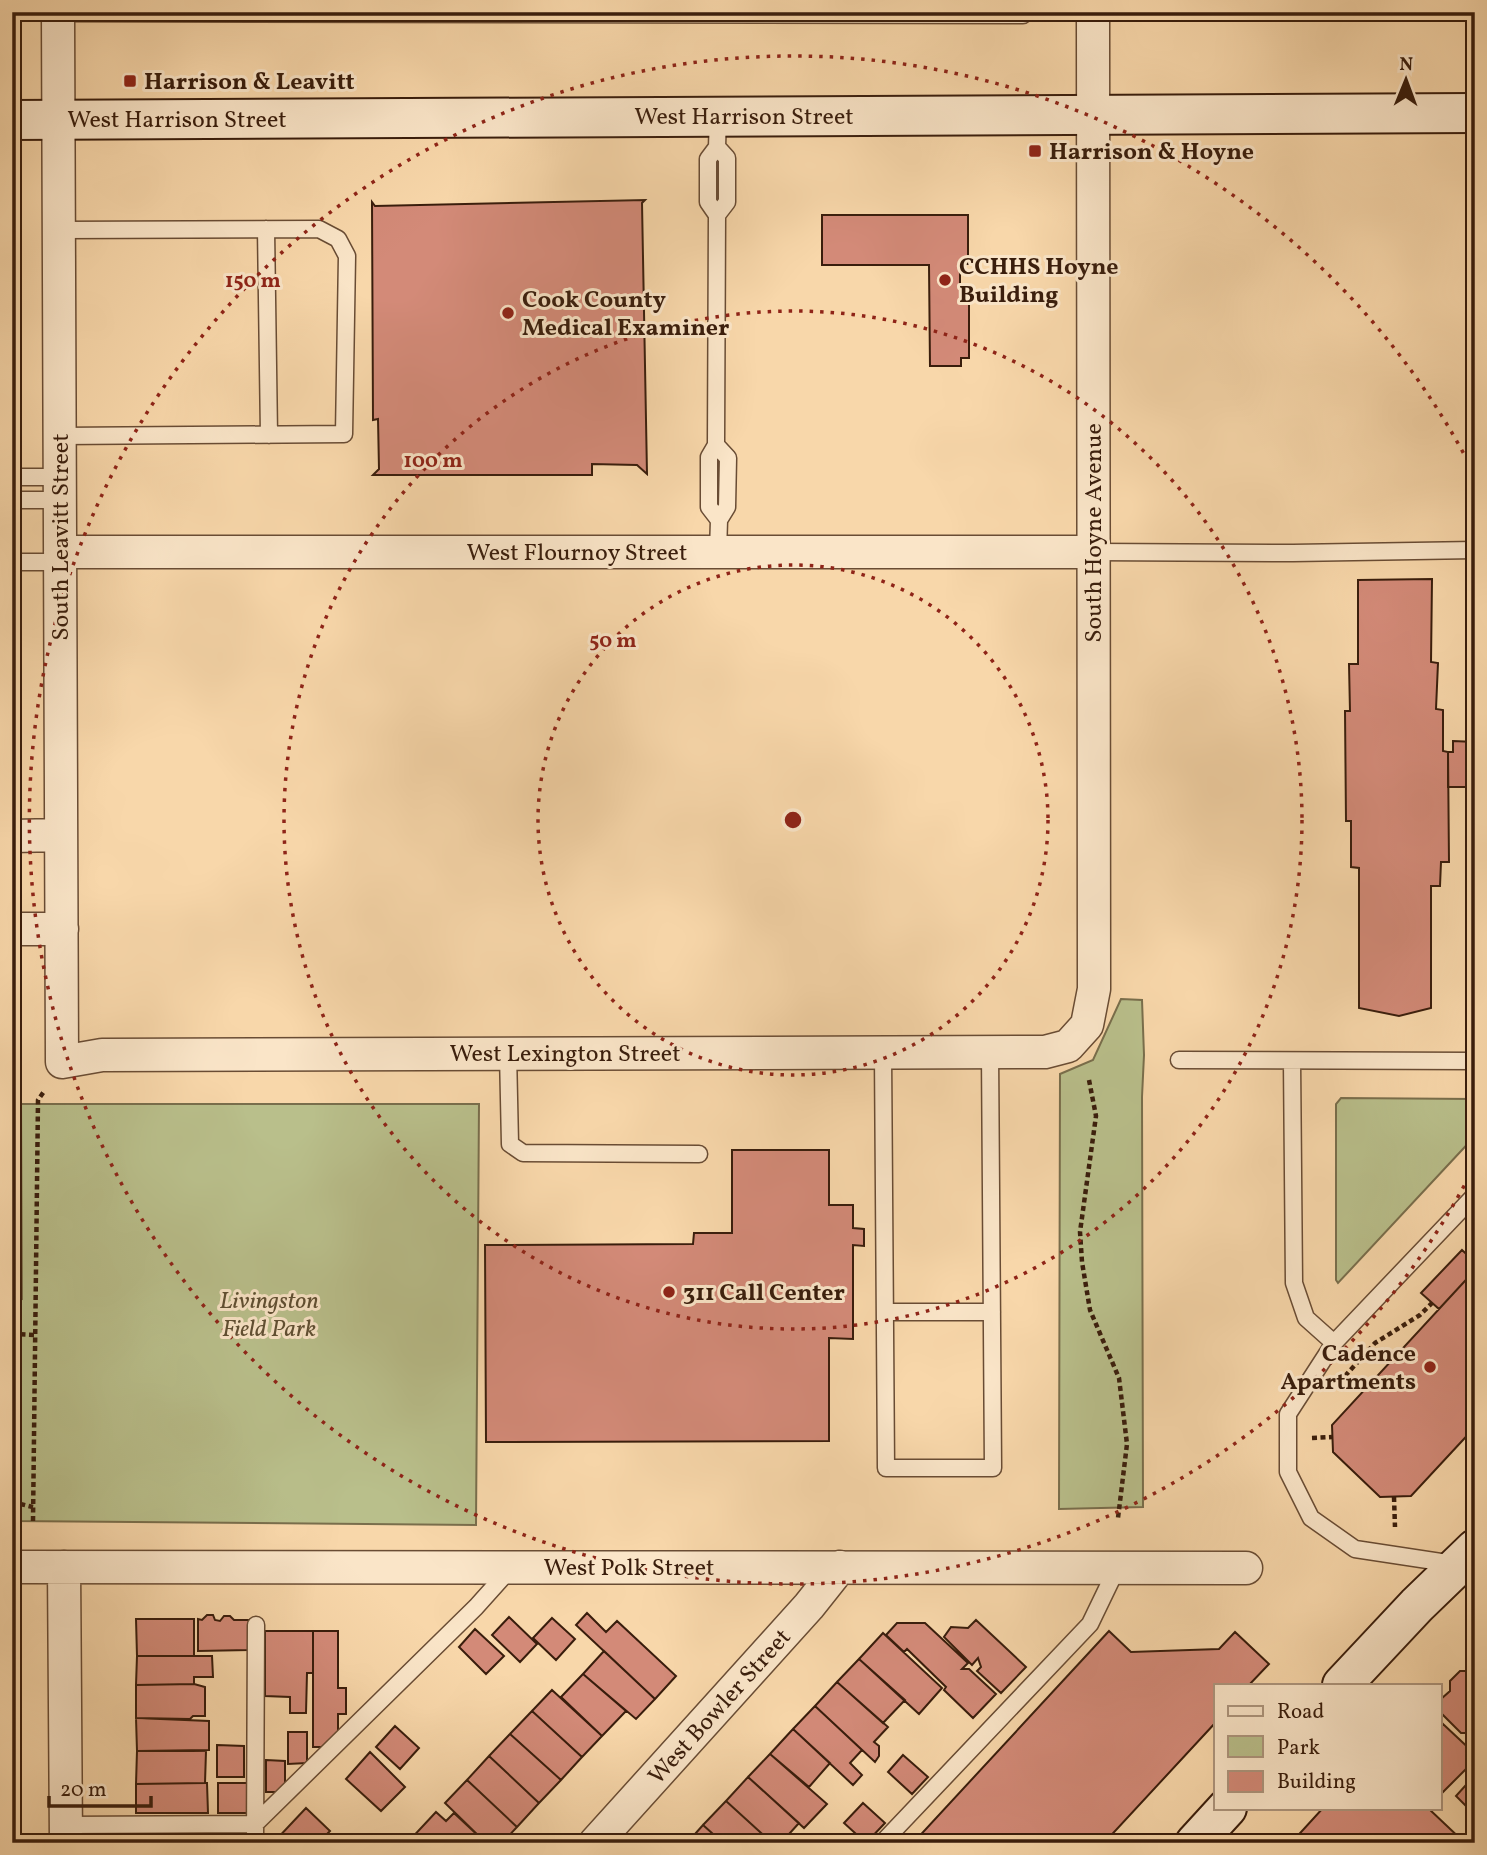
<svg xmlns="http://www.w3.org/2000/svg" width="1487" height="1855" viewBox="0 0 1487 1855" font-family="Vollkorn,serif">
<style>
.green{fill:#b9bf8b;stroke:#796e4c;stroke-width:2}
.building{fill:#d38a78;stroke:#391d0c;stroke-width:2}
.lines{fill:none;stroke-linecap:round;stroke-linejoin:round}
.lane-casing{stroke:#694c34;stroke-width:19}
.street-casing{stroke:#694c34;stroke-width:35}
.secondary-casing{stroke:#391d0c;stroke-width:42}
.path{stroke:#391d0c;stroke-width:4.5;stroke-dasharray:5 3.5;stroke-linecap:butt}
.lane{stroke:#fae5c8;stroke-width:16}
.street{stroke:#fae5c8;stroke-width:32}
.secondary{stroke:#fae5c8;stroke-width:38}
.ring{fill:none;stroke:#8f2418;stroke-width:3.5;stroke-dasharray:3.5 7}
.poi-dot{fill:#8f2418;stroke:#fae5c8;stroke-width:2.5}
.labels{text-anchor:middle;stroke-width:6;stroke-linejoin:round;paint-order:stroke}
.poi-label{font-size:24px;font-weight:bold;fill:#391d0c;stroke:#fae5c8;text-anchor:start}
.street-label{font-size:24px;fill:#391d0c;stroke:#fae5c8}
.park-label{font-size:24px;font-style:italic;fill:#5f4e32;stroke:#fae5c8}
.centre{fill:#8f2418;stroke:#fae5c8;stroke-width:3.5}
.ring-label{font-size:21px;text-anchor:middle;font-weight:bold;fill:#8f2418;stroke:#fae5c8;stroke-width:6;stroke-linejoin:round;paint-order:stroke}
</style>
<rect width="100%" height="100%" fill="#f8d7aa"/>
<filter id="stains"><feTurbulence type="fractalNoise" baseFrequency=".00286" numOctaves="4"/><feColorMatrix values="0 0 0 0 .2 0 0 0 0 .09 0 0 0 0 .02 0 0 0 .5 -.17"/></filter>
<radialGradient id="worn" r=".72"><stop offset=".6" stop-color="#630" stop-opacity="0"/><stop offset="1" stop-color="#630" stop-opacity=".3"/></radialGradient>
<!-- green -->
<path class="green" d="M1121,999L1142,1000L1144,1055L1142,1097L1143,1507L1059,1509L1060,1074L1093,1060Z
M1341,1098L1475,1099V1136L1338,1283L1336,1280V1104Z
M21,1104H479L476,1525L12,1521V1300L22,1299Z"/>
<!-- building -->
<path class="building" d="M645,200L642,203L647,474L637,465L592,464V475H373L379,469L378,419L373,420L372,202L375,206Z
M822,215H968V264H960V294H969V358H961V366H930L929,265H822Z
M1432,579L1431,662L1438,663L1436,709L1443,710V751L1448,752L1449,862H1441L1440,886H1431V1008L1399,1016L1359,1008V868L1351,867V821H1346L1345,711H1350L1349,664H1358V580Z
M1453,741L1475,742V787H1448V752H1453Z
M732,1150H829V1205H853V1228L864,1229V1246L853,1245V1339L829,1338V1441L486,1442L485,1245L693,1244L694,1233H732Z
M1462,1250L1475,1262V1270L1439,1309L1421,1293Z
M1475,1270V1427L1411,1496L1380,1497L1333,1452L1332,1425Z
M587,1613L606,1632L617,1621L676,1676L655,1699L576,1625Z
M207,1615H213L215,1620L220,1621L224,1616H230L234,1620H249V1650L198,1651V1619L202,1620Z
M509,1617L537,1644L520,1662L492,1635Z
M552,1618L575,1639L556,1660L533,1638Z
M136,1619H194V1656H137Z
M976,1620L1026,1667L1001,1693L977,1671L981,1667L978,1658L972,1665L944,1637L951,1627L968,1628Z
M897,1623H925L968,1663L962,1669H969L996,1694L973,1718L944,1690L946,1687L907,1649L904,1652L886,1635Z
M475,1629L504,1656L486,1674L459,1647Z
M265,1631H313V1673H307L306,1713H290V1697L265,1696Z
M313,1631H338V1688H346V1714H338V1737L329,1747H313Z
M1109,1631L1131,1652L1219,1649L1235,1632L1269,1664L1249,1685H1216V1722L1104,1843H913Z
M883,1633L942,1688L919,1714L859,1659Z
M604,1651L655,1699L636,1719L583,1674Z
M137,1656H212L213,1677H194V1684L136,1685Z
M859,1659L905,1700L883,1723L837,1682Z
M1460,1671H1475V1733H1461L1441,1713V1699L1450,1691V1681Z
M583,1674L626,1711L602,1736L561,1697Z
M837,1682L888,1727L874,1742L879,1746V1756L875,1762L815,1706Z
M194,1684L205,1687V1716H193L190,1719L136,1718V1685Z
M552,1690L602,1736L582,1757L532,1711Z
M815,1706L862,1750L850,1763L862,1775L853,1785L793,1729Z
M532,1711L582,1757L561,1780L510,1734Z
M136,1718L209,1721V1750L137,1751Z
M1443,1724L1475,1754V1760L1440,1795V1727Z
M395,1726L419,1748L400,1769L376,1747Z
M793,1729L830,1763L809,1787L770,1754Z
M288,1732H307V1763L288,1764Z
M510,1734L561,1780L539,1803L489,1756Z
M217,1745L244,1746V1777H217Z
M137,1751H206L205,1783L136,1784Z
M370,1752L405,1787L381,1811L346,1779Z
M770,1754L827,1804L804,1828L748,1777Z
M903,1755L928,1777L912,1794L888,1772Z
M489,1756L539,1803L517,1827L467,1780Z
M266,1760L285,1761V1792H266Z
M1475,1775V1815L1456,1796Z
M748,1777L799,1823L781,1843H772L726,1801Z
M467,1780L517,1827L502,1843H486L445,1803Z
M205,1783H207L208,1813H136V1784Z
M218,1783H249V1813H218Z
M726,1801L772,1843H723L703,1825Z
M863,1803L885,1823L866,1843L844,1823Z
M306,1808L330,1831L318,1843H273Z
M1323,1808H1428L1465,1843H1291Z
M436,1812L446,1821L454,1813L486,1843H407Z
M703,1825L723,1843H687Z
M131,1836H214V1843H131Z
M227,1836H248L247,1843H227Z"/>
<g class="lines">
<!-- lane casing -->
<g class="lane-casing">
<path id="lane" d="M58,13L1023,15
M718,116L717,147L708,159V202L717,215L716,445L709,457V507L719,520
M717,215L727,202V158L717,147
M266,229L269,435
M59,230L319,229L338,239L347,256L344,434L60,436
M716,445L728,458L727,507L719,520L718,552
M12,477H59
M12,500H60
M1093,552L1293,553L1475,550
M12,562H60
M508,1053L510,1144L523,1153L699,1154
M883,1054L886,1468H993L990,1052
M1179,1060L1475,1061
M1292,1061L1294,1283L1306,1318L1334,1343L1288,1414V1472L1311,1518L1355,1549L1454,1564
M885,1312H992
M1334,1343L1475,1195
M66,1825L255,1824L476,1607L510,1569
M255,1843L256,1625
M882,1843L1090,1624L1117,1568"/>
</g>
<!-- street casing -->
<g class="street-casing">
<path id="street" d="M58,12L62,1062L102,1055L1045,1052L1068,1046L1087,1025L1094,989L1093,12
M60,552H1093
M12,836L61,835
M12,929H62
M12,1567L1246,1568
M64,1567L66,1843
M595,1843L809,1606L840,1567"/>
</g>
<!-- secondary casing -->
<g class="secondary-casing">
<path id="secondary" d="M12,120L1475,113
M1342,1685L1417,1605L1475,1549
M1195,1843L1227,1808"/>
</g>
<!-- path -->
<path class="path" d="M1089,1080L1096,1116L1080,1232L1082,1262L1090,1310L1119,1378L1127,1444L1118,1518
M12,1334L35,1335
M1345,1376L1375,1343L1420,1315L1432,1303
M1312,1438L1332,1437
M1394,1497L1395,1527
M12,1502L33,1507
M33,1521L38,1100L45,1090"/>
<!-- lane -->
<use href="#lane" class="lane"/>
<!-- street -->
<use href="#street" class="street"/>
<!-- secondary -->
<use href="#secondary" class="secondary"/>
</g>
<!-- distance rings -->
<g class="ring">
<circle cx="793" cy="820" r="255"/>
<circle cx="793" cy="820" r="509"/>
<path d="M1474 1167A764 764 0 1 1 1474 473"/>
</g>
<!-- markers -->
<g class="poi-dot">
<rect x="123" y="74" width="14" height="14" rx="3.5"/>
<rect x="1028" y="144" width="14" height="14" rx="3.5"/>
<circle cx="945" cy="280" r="7"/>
<circle cx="508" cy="313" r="7"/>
<circle cx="669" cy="1292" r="7"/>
<circle cx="1430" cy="1367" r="7"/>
</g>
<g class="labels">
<!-- poi labels -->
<g class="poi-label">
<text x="144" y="89">Harrison &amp; Leavitt</text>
<text x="1049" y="159">Harrison &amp; Hoyne</text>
<text x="959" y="274">CCHHS Hoyne<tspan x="959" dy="28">Building</tspan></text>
<text x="522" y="307">Cook County<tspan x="522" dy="28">Medical Examiner</tspan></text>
<text x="683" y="1300">311 Call Center</text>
<text x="1416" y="1361" text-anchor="end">Cadence<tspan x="1416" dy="28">Apartments</tspan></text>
</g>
<!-- street labels -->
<g class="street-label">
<text x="744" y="124">West Harrison Street</text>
<text x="177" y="127">West Harrison Street</text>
<text transform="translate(1093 533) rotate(-90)" y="8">South Hoyne Avenue</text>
<text transform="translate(60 537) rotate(-90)" y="8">South Leavitt Street</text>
<text x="577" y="560">West Flournoy Street</text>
<text x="565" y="1061">West Lexington Street</text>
<text x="629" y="1575">West Polk Street</text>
<text transform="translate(719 1706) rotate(-48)" y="8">West Bowler Street</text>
</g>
<!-- park labels -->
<g class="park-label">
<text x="269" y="1308">Livingston<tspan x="269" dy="28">Field Park</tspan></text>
</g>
</g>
<circle cx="793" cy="820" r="10" class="centre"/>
<g class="ring-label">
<text x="253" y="287">150 m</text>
<text x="433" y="467">100 m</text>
<text x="613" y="647">50 m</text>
</g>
<!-- margin -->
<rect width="1487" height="1855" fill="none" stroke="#f8d7aa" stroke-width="42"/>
<rect x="14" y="14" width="1459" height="1827" fill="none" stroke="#391d0c" stroke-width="3.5"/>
<rect x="21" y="21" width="1445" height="1813" fill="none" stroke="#391d0c" stroke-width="2"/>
<!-- legend -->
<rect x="1214" y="1684" width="228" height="126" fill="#fae5c8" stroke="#ad957d" stroke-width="2"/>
<rect x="1228" y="1706" width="35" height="10" fill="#fae5c8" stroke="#ad957d" stroke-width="2"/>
<text x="1277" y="1718" font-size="21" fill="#391d0c">Road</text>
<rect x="1228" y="1736" width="35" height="21" fill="#b9bf8b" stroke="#ad957d" stroke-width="2"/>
<text x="1277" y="1754" font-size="21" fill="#391d0c">Park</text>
<rect x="1228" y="1771" width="35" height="21" fill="#d38a78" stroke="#ad957d" stroke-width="2"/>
<text x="1277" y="1788" font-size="21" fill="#391d0c">Building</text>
<!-- north arrow -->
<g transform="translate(1406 80) rotate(1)" stroke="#fae5c8" stroke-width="5" paint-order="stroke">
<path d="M0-5L12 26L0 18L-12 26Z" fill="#391d0c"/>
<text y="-10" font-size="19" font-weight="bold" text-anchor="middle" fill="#391d0c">N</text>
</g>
<!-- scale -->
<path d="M49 1796v10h102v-10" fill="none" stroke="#391d0c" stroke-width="3.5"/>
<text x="60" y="1796" font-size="21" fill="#391d0c" stroke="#fae5c8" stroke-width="5" paint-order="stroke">20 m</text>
<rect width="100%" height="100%" filter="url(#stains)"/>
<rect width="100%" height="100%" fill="url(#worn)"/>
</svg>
